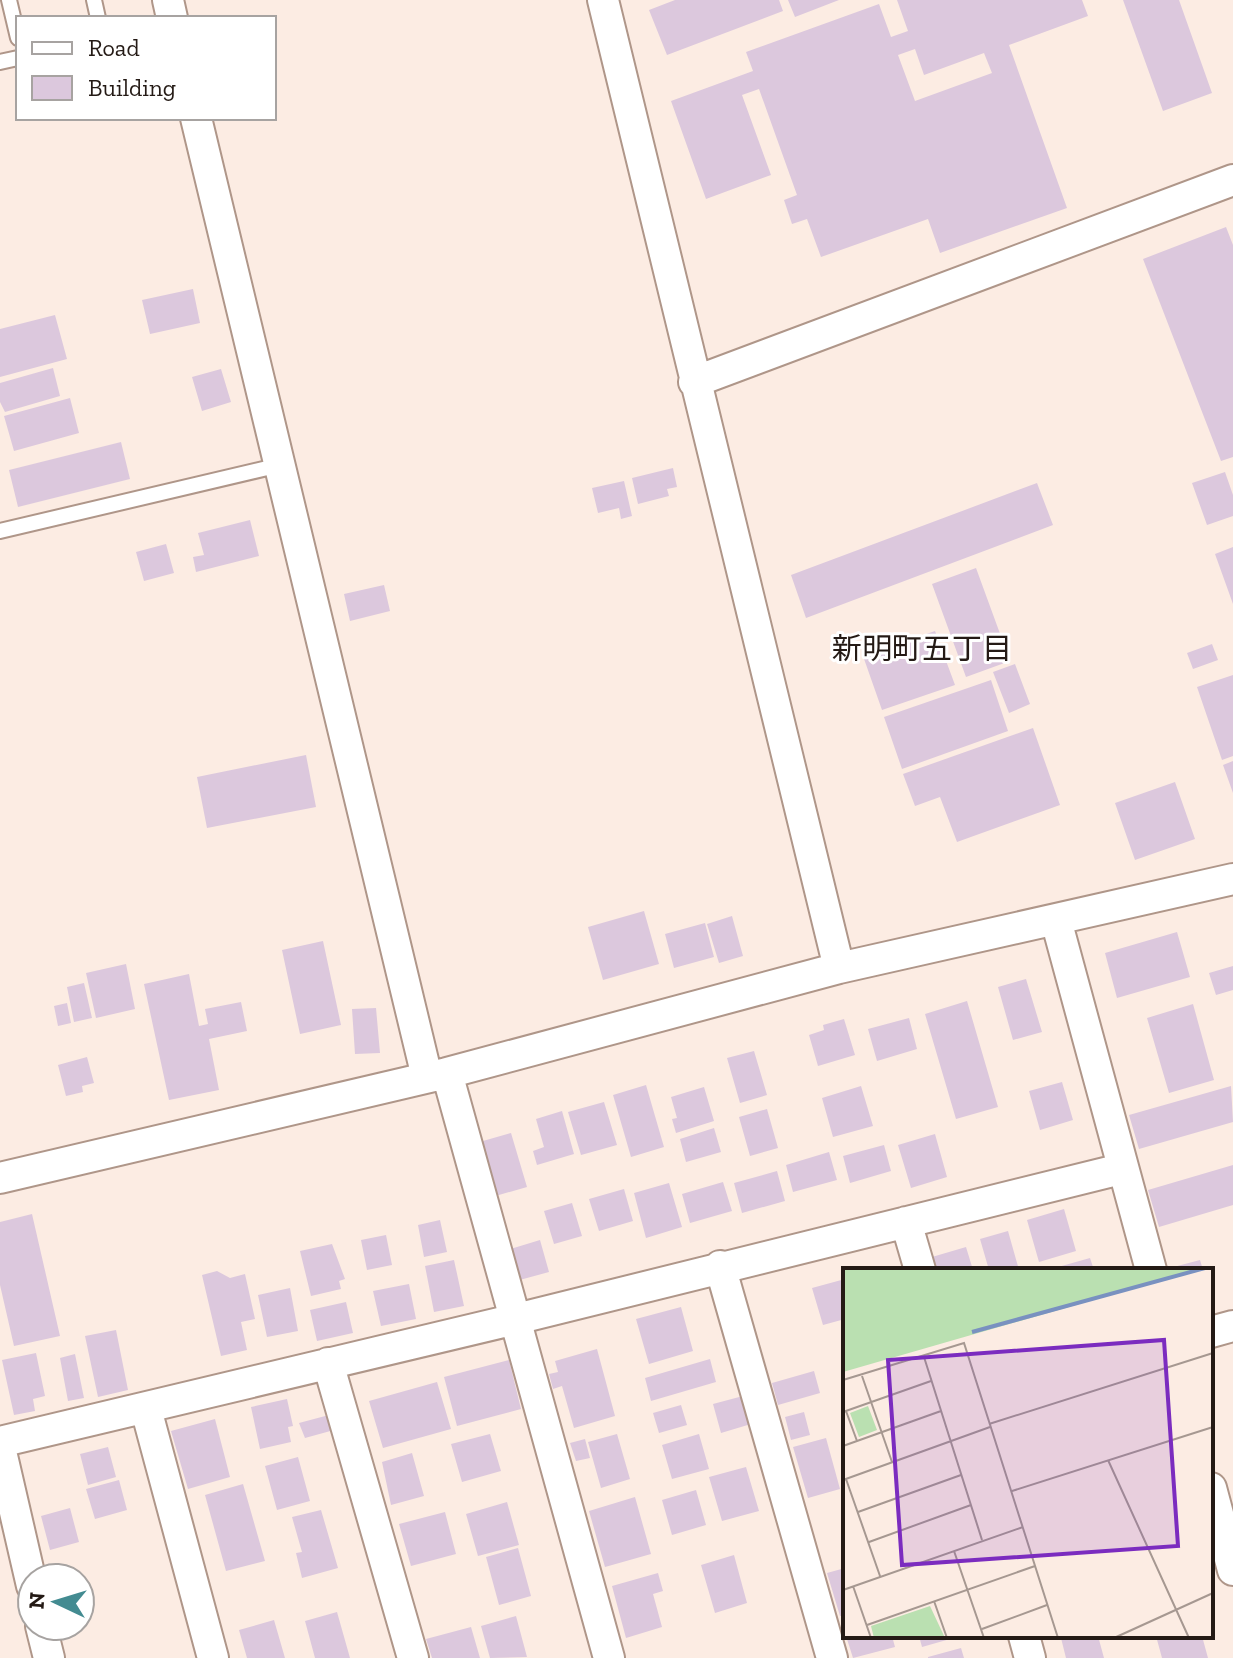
<svg xmlns="http://www.w3.org/2000/svg" width="1233" height="1658" viewBox="0 0 1233 1658" font-family="'Zilla Slab','Noto Sans JP',serif">
<style>
.building{fill:#dcc8dd;fill-rule:evenodd}
.lines{fill:none;stroke-linecap:round;stroke-linejoin:round}
.lane-casing{stroke:#af9689;stroke-width:18}
.street-casing{stroke:#af9689;stroke-width:34}
.lane{stroke:#fff;stroke-width:14}
.street{stroke:#fff;stroke-width:30}
.labels{text-anchor:middle;stroke-width:6;stroke-linejoin:round;paint-order:stroke}
.neighbourhood-label{font-size:30px;fill:#241a15;stroke:#fff}
.inset-river{fill:none;stroke:#7991c0;stroke-width:4}
.inset-road{fill:none;stroke:#a69891;stroke-width:2}
.view{fill:#7b2cbf;fill-opacity:0.15;stroke:#7b2cbf;stroke-width:4}
.inset-edge{fill:none;stroke:#241a15;stroke-width:4}
</style>
<rect width="100%" height="100%" fill="#fcece3"/>
<!-- building -->
<path class="building" d="M675,0H779L783,11L667,55L649,10Z
M788,0H839L795,17Z
M897,0H1082L1088,16L1009,45L1067,208L940,253L928,219L821,257L807,219L792,224L784,200L797,195L759,89L742,95L771,175L706,199L671,101L753,71L746,52L879,4L891,37L908,31ZM915,49L924,75L984,53L992,73L915,101L898,55Z
M1123,0H1179L1212,93L1163,111Z
M1226,227L1233,245V457L1221,461L1143,259Z
M193,289L200,323L150,334L142,300Z
M55,315L67,359L0,377V329Z
M53,368L60,396L5,412L0,402V383Z
M221,369L231,402L202,411L192,377Z
M70,398L79,433L14,451L4,416Z
M121,442L130,479L18,507L9,470Z
M673,468L677,487L667,489L669,496L638,504L632,478Z
M1225,472L1233,495V516L1207,525L1192,483Z
M624,481L632,516L621,519L619,508L598,513L592,488Z
M1037,483L1053,525L806,618L791,575Z
M250,520L259,556L196,572L193,557L204,555L198,533Z
M166,544L174,573L144,581L136,552Z
M1233,547V604L1215,554Z
M976,568L1010,661L966,677L932,584Z
M384,585L390,611L350,621L344,594Z
M935,631L955,685L882,710L863,656Z
M1212,644L1218,660L1193,669L1187,653Z
M1015,664L1030,704L1009,713L993,672Z
M1233,675V756L1222,760L1197,687Z
M991,680L1008,731L902,769L884,717Z
M1033,728L1060,805L957,842L940,797L915,806L903,774Z
M306,755L316,807L207,828L197,777Z
M1233,761V793L1223,765Z
M1175,782L1195,839L1135,860L1115,803Z
M644,911L659,964L603,980L588,927Z
M732,916L743,956L719,963L707,924Z
M705,923L714,957L674,968L665,934Z
M1177,932L1190,977L1117,998L1105,953Z
M323,941L341,1025L300,1034L282,950Z
M126,964L135,1009L96,1018L86,973Z
M1233,966V990L1216,995L1209,973Z
M189,974L199,1026L208,1024L205,1009L241,1002L247,1031L209,1039L219,1090L169,1100L144,984Z
M1026,979L1042,1032L1013,1040L998,987Z
M84,983L92,1018L74,1022L67,987Z
M967,1001L998,1107L956,1119L925,1014Z
M67,1003L71,1023L58,1026L54,1006Z
M1193,1004L1214,1080L1169,1093L1147,1018Z
M376,1008L380,1053L355,1054L352,1009Z
M909,1018L917,1049L877,1061L868,1029Z
M844,1019L855,1055L818,1066L809,1035L824,1030L823,1025Z
M754,1051L767,1095L740,1103L727,1058Z
M87,1057L94,1083L82,1086L83,1092L66,1096L58,1065Z
M1062,1082L1073,1120L1040,1130L1029,1091Z
M646,1085L664,1147L631,1157L613,1095Z
M861,1086L873,1126L833,1137L822,1098Z
M1231,1086L1233,1122L1139,1149L1129,1115Z
M704,1087L714,1121L676,1133L672,1119L677,1118L671,1097Z
M604,1102L617,1145L581,1155L568,1112Z
M767,1109L778,1148L750,1156L739,1117Z
M562,1111L574,1154L537,1165L533,1151L544,1147L536,1119Z
M714,1128L721,1152L686,1162L680,1139Z
M511,1133L527,1187L492,1197L476,1143Z
M935,1134L947,1177L911,1188L898,1145Z
M884,1145L891,1171L850,1183L843,1156Z
M829,1152L837,1180L793,1192L786,1165Z
M1233,1165V1205L1159,1227L1148,1190Z
M777,1171L785,1201L742,1213L734,1183Z
M723,1182L732,1211L690,1223L682,1194Z
M669,1183L682,1227L646,1238L634,1193Z
M624,1189L633,1221L599,1231L589,1199Z
M572,1203L582,1236L554,1244L544,1211Z
M1064,1209L1076,1251L1039,1262L1027,1220Z
M32,1214L60,1336L14,1346L0,1285V1222Z
M440,1220L447,1252L424,1257L418,1225Z
M1008,1231L1019,1270H989L980,1239Z
M386,1235L392,1265L367,1270L361,1240Z
M540,1240L549,1272L516,1281L507,1250Z
M332,1244L345,1279L339,1281L341,1289L311,1296L300,1251Z
M966,1247L973,1270H936L932,1257Z
M1090,1258L1094,1270H1052L1051,1269Z
M454,1260L464,1306L434,1312L425,1266Z
M1200,1260L1203,1270H1166V1269Z
M217,1271L230,1278L245,1274L255,1319L241,1322L247,1350L221,1356L202,1275Z
M845,1279V1319L823,1325L812,1288Z
M409,1284L416,1319L381,1326L373,1291Z
M290,1288L298,1331L267,1337L258,1295Z
M346,1302L353,1333L317,1341L310,1310Z
M681,1307L693,1351L649,1364L636,1319Z
M116,1330L128,1390L98,1397L85,1336Z
M597,1349L615,1416L574,1428L562,1386L553,1389L549,1374L558,1372L555,1361Z
M36,1353L45,1396L33,1399L35,1411L14,1415L2,1360Z
M75,1354L84,1398L68,1401L60,1358Z
M710,1359L716,1382L651,1401L645,1378Z
M509,1360L521,1409L457,1426L444,1377Z
M814,1371L820,1393L778,1405L772,1383Z
M437,1382L451,1429L383,1448L369,1401Z
M743,1396L751,1424L721,1433L713,1404Z
M287,1399L293,1426L288,1427L291,1442L260,1449L251,1407Z
M681,1405L687,1425L659,1433L653,1413Z
M804,1412L810,1435L791,1440L785,1417Z
M329,1415L334,1430L305,1438L299,1423Z
M215,1419L230,1477L188,1489L171,1431Z
M490,1434L501,1471L462,1482L451,1444Z
M617,1434L630,1479L601,1488L588,1442Z
M699,1434L709,1469L672,1479L662,1445Z
M826,1438L840,1489L808,1498L793,1447Z
M585,1439L590,1458L576,1461L570,1443Z
M108,1447L116,1477L88,1485L80,1454Z
M412,1453L424,1496L391,1505L382,1462Z
M298,1457L310,1501L277,1510L265,1466Z
M746,1467L759,1511L722,1521L709,1477Z
M119,1480L127,1510L95,1519L86,1489Z
M243,1484L265,1561L226,1571L205,1495Z
M696,1490L706,1525L672,1535L662,1500Z
M635,1497L651,1554L605,1567L589,1511Z
M507,1502L519,1545L478,1556L466,1514Z
M70,1508L79,1542L50,1550L41,1516Z
M321,1510L338,1568L302,1578L296,1553L302,1552L292,1517Z
M445,1512L456,1554L411,1566L399,1524Z
M518,1548L531,1596L499,1605L486,1557Z
M734,1555L747,1603L715,1613L701,1565Z
M845,1568V1615L840,1616L827,1573Z
M658,1573L663,1591L653,1594L662,1627L626,1638L612,1586Z
M337,1612L350,1658H315L305,1621Z
M516,1616L527,1657L490,1658L481,1626Z
M274,1620L285,1658H247L239,1630Z
M471,1627L480,1658H432L426,1639Z
M846,1636H892L895,1647L853,1658Z
M919,1636H957V1637L922,1647Z
M1067,1636H1098L1104,1658H1066L1061,1638Z
M1156,1636H1202L1208,1658H1162Z
M961,1648L964,1658H928V1657Z"/>
<g class="lines">
<!-- lane casing -->
<g class="lane-casing">
<path id="lane" d="M9,0L18,38
M94,0L98,18
M0,62L18,58
M0,531L280,465"/>
</g>
<!-- street casing -->
<g class="street-casing">
<path id="street" d="M168,0L172,18
M603,0L839,968
M196,118L427,1077
M694,382L1233,180
M1056,920L1151,1270
M447,1073L609,1658
M0,1178L447,1073L839,968L1233,879
M906,1222L920,1270
M720,1266L832,1658
M1211,1332L1233,1326
M328,1363L413,1658
M146,1409L213,1658
M0,1442L516,1319L1121,1169
M0,1447L32,1586
M1211,1488L1233,1570
M41,1626L49,1658
M1024,1636L1030,1658"/>
</g>
<!-- lane -->
<use href="#lane" class="lane"/>
<!-- street -->
<use href="#street" class="street"/>
</g>
<g class="labels">
<!-- neighbourhood labels -->
<g class="neighbourhood-label">
<text x="922" y="659">新明町五丁目</text>
</g>
</g>
<!-- overview -->
<g transform="translate(843 1268)">
<rect width="370" height="370" fill="#fcece3"/>
<path d="M0,0H361L0,104ZM25,138L34,162L16,169L7,145ZM87,338L102,370H31L28,358Z" fill="#bae0b1"/>
<path class="inset-river" d="M129,64L362,0"/>
<path class="inset-road" d="M81,89L139,272M19,108L49,194M0,112L121,75L215,370M3,143L14,173M0,144L88,113M146,156L370,85M0,178L98,143M265,192L346,370M3,211L37,308M0,212L147,159M169,223L370,159M15,244L118,207M26,274L128,237M111,283L141,370M10,318L28,370M0,322L180,259M91,333L104,370M24,357L192,298M139,361L204,337M271,370L370,325"/>
<path class="view" d="M321,72L335,278L59,297L45,92Z"/>
<rect width="370" height="370" class="inset-edge"/>
</g>
<!-- legend -->
<rect x="16" y="16" width="260" height="104" fill="#ffffff" stroke="#a7a3a1" stroke-width="2"/>
<rect x="32" y="42" width="40" height="12" fill="#ffffff" stroke="#a7a3a1" stroke-width="2"/>
<text x="88" y="56" font-size="24" fill="#241a15">Road</text>
<rect x="32" y="76" width="40" height="24" fill="#dcc8dd" stroke="#a7a3a1" stroke-width="2"/>
<text x="88" y="96" font-size="24" fill="#241a15">Building</text>
<!-- north arrow -->
<g transform="translate(56 1602) rotate(274)"><circle r="38" fill="#ffffff" stroke="#a7a3a1" stroke-width="2"/>
<path d="M0-6L14 30L0 20L-14 30Z" fill="#438b91"/>
<text y="-12" font-size="22" font-weight="bold" text-anchor="middle" fill="#241a15">N</text>
</g>
</svg>
